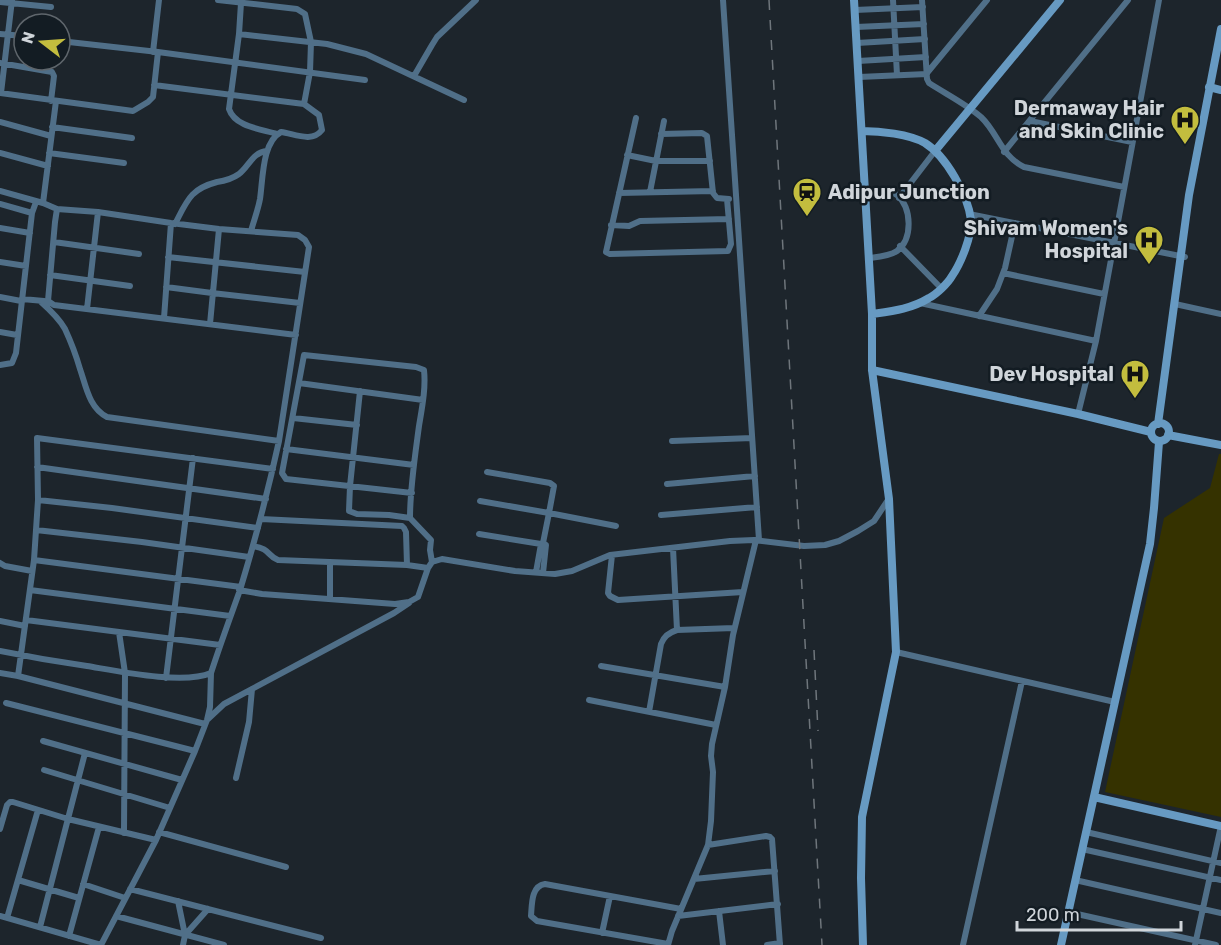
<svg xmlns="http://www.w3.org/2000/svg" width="1221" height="945" viewBox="0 0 1221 945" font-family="Rubik,sans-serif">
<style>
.green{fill:#353200}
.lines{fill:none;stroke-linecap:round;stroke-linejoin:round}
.street{stroke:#506f88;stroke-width:6}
.secondary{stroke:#679ac2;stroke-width:8}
.rail{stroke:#6f767c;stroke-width:1.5;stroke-dasharray:10 10;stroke-linecap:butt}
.labels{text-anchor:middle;stroke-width:5;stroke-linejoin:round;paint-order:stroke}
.poi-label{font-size:20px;font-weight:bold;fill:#d0d5da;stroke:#131c23;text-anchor:end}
</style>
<rect width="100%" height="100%" fill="#1d252c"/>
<!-- green -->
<path class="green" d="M1219,454H1221V817L1105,792L1164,518L1210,488Z"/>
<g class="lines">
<!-- street -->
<path class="street" d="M723,0L759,540
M893,0L897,75
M922,0L927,79L929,83C946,94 966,104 981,117C998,133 1001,156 1024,167L1124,187
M0,2L51,7
M855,10L923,7
M856,27L924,24
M0,34L24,36
M239,34L241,3
M60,41L158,52L365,80
M857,43L925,39
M153,52L159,0
M858,61L926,57
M0,63L52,72L54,76L51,101
M927,73L987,0
M414,76L432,45L437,37L476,0
M859,77L927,74
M154,85L304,104L310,72L311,42L305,14L297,9L218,0
M0,93L133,111L148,102L153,97L158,52
M1,93L12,0
M636,118L606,252L610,254L728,251L731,244L727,199
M1030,121L1132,142
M0,122L51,136
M52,127L132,138
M277,134C261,129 235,127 229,109L239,34L327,44L366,54L464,100
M661,134L702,133L707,136L713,193L717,198L729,199
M1004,152L1128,0
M0,153L48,166
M49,153L124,163
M627,155L656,161H710
M0,191L43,203L57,209L98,212L171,223L219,229L298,235L305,240L309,247L279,441C268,491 255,541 240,590C230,618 220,645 211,673C183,685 117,671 87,666C58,662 29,657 0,651
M865,191C875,190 889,189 897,195C912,208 913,239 897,251C890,256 877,257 869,258
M650,192L664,121
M619,193L713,191
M899,198L935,151
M43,203L56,101
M0,204L32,213
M57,209L55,222L48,301L54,305L296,335
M969,214L1185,257
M175,224C187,201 190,189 217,182C224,181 232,179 239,174C249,166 253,152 267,151
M611,225L629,226L640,221L729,219
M0,228L30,233
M251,231C254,220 258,210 260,199C263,179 262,142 281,132C295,134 312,143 322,130L319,115L304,104
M54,242L139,254
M900,246L941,288
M168,257L305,272
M0,262L26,266
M1003,273L1104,294
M50,275L130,286
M166,287L212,293L300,303
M0,297L21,301
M22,299L44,301
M40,301C49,309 59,318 65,329C71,342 76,355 80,369C86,386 89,408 107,417L279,441
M920,303L1096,341
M1175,304L1221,314
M87,309L98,212
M979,316L997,289L1005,268L1015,223
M164,318L171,223
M210,324L219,229
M0,332L17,335
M0,365L12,363L16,353L32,213L36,202
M299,383L423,400
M360,391L350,486L349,511L357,514L389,515L410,518
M1078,414L1096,341L1159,0
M293,418L357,425
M672,441L752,438
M286,449L414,465
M37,467L266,499
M487,472L550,483L554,486L549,513L616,526
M667,484L755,476
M412,493L286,479L282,473L304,355L416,367L424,370C426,388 422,408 419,426C415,456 410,488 410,518L431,540L430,550L432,562
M38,500L112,508L258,528
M480,501L549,513L543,543
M661,515L757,507
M261,519L402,526L404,528L406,532L407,565
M36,530L142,542L249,557
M479,534L541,544
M253,546C271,549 266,555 278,560L407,565L428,568
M612,555L608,593L610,596L618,600L743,592
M34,560L241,587
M0,563L5,566L32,571
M536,572L541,544L543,543L546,545L543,573
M30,590L230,616
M239,590L262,594L395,604L409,602L418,597L428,568L432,562L442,559L515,571L555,574L572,571L610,555L730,541L754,540L804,546L825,545L839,541L858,531L874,521L888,500
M330,599V562
M26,620L220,645
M0,621L25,626
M677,630L734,628
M119,632L125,673L124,833
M896,652L1115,702
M601,666L725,687
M0,673L18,676L205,724
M18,676L34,560L38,500L37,438L273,469
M166,678L193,458
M589,700L716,725
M6,703L195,751
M649,712L661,644C664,636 670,632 677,630L673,548
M208,719L224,704L394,613L409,603
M43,741L182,780
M44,770L170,808
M236,778L249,722L252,689
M0,829L7,805L10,802H13L68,819L156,840
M159,832L286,867
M1086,832L1221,863
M708,845L766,836L770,837L772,839L780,945
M1082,849L1221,880
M694,879L775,871
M18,880L79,898
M1075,880L1221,913
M83,884L125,898
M130,889L321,938
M178,901L185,935
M719,911L723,945
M1068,912L1216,945
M0,916L101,945L156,840L195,751L207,720L210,707L211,673
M116,916L224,945
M678,916L778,904
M7,918L38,810
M40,927L85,753
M602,933L610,896
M69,936L99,827
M668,944L537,921L531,916C532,904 531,886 545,884L681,909
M183,945L185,935L208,909
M668,945L672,931L708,845L711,821L713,772L711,756L712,744L725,687L733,635L756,540
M767,945L780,943
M963,945L1022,681
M1195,945L1221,826"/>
<!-- secondary -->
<path class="secondary" d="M854,0L872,314V370L889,499L896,652L862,817L861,878L863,945
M1209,87L1221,90
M862,131C880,131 909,134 925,143C946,156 968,195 971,220C972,236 961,263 952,276C948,283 937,294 929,298C911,309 893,311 872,314
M935,151L1060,0
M872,370L1078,414L1151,432
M1151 432a9 9 0 1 1 18 0a9 9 0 1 1-18 0Z
M1158,424L1189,195L1221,29
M1168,435L1221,445
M1094,797L1221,826
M1061,945L1150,544L1154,508L1159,442"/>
<!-- rail -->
<path class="rail" d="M769,0L822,945
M814,650L818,731"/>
</g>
<!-- icons -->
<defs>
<g id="hospital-pin" transform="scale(1.5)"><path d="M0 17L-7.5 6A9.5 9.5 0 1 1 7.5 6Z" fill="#c3bd3e" stroke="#131c23"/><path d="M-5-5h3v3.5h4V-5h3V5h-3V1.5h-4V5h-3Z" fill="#111"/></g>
<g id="station-pin" transform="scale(1.5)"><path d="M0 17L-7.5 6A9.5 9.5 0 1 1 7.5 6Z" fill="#c3bd3e" stroke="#131c23"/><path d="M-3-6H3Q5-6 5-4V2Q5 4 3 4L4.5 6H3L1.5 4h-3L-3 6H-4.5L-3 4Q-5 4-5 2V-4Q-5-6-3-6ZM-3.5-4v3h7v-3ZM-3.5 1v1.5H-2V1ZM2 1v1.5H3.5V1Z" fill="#111"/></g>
</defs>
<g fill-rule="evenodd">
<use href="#hospital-pin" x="1185" y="120"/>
<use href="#station-pin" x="807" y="192"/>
<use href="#hospital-pin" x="1149" y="240"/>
<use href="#hospital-pin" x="1135" y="374"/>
</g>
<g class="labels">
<!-- poi labels -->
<g class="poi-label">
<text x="1164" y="115">Dermaway Hair<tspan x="1164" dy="23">and Skin Clinic</tspan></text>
<text x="828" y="199" text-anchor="start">Adipur Junction</text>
<text x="1128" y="235">Shivam Women's<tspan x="1128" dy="23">Hospital</tspan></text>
<text x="1114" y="381">Dev Hospital</text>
</g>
</g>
<!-- north arrow -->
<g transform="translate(42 42) rotate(287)"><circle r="28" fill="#131c23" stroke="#5f666c" stroke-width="1.5"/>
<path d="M0-4.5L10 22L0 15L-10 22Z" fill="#c3bd3e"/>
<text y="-9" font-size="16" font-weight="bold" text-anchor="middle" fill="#d0d5da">N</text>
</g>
<!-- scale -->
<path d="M1017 921v9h164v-9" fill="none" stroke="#d0d5da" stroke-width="3"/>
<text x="1026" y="921" font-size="18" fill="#d0d5da" stroke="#131c23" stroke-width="4.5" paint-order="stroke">200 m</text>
</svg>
